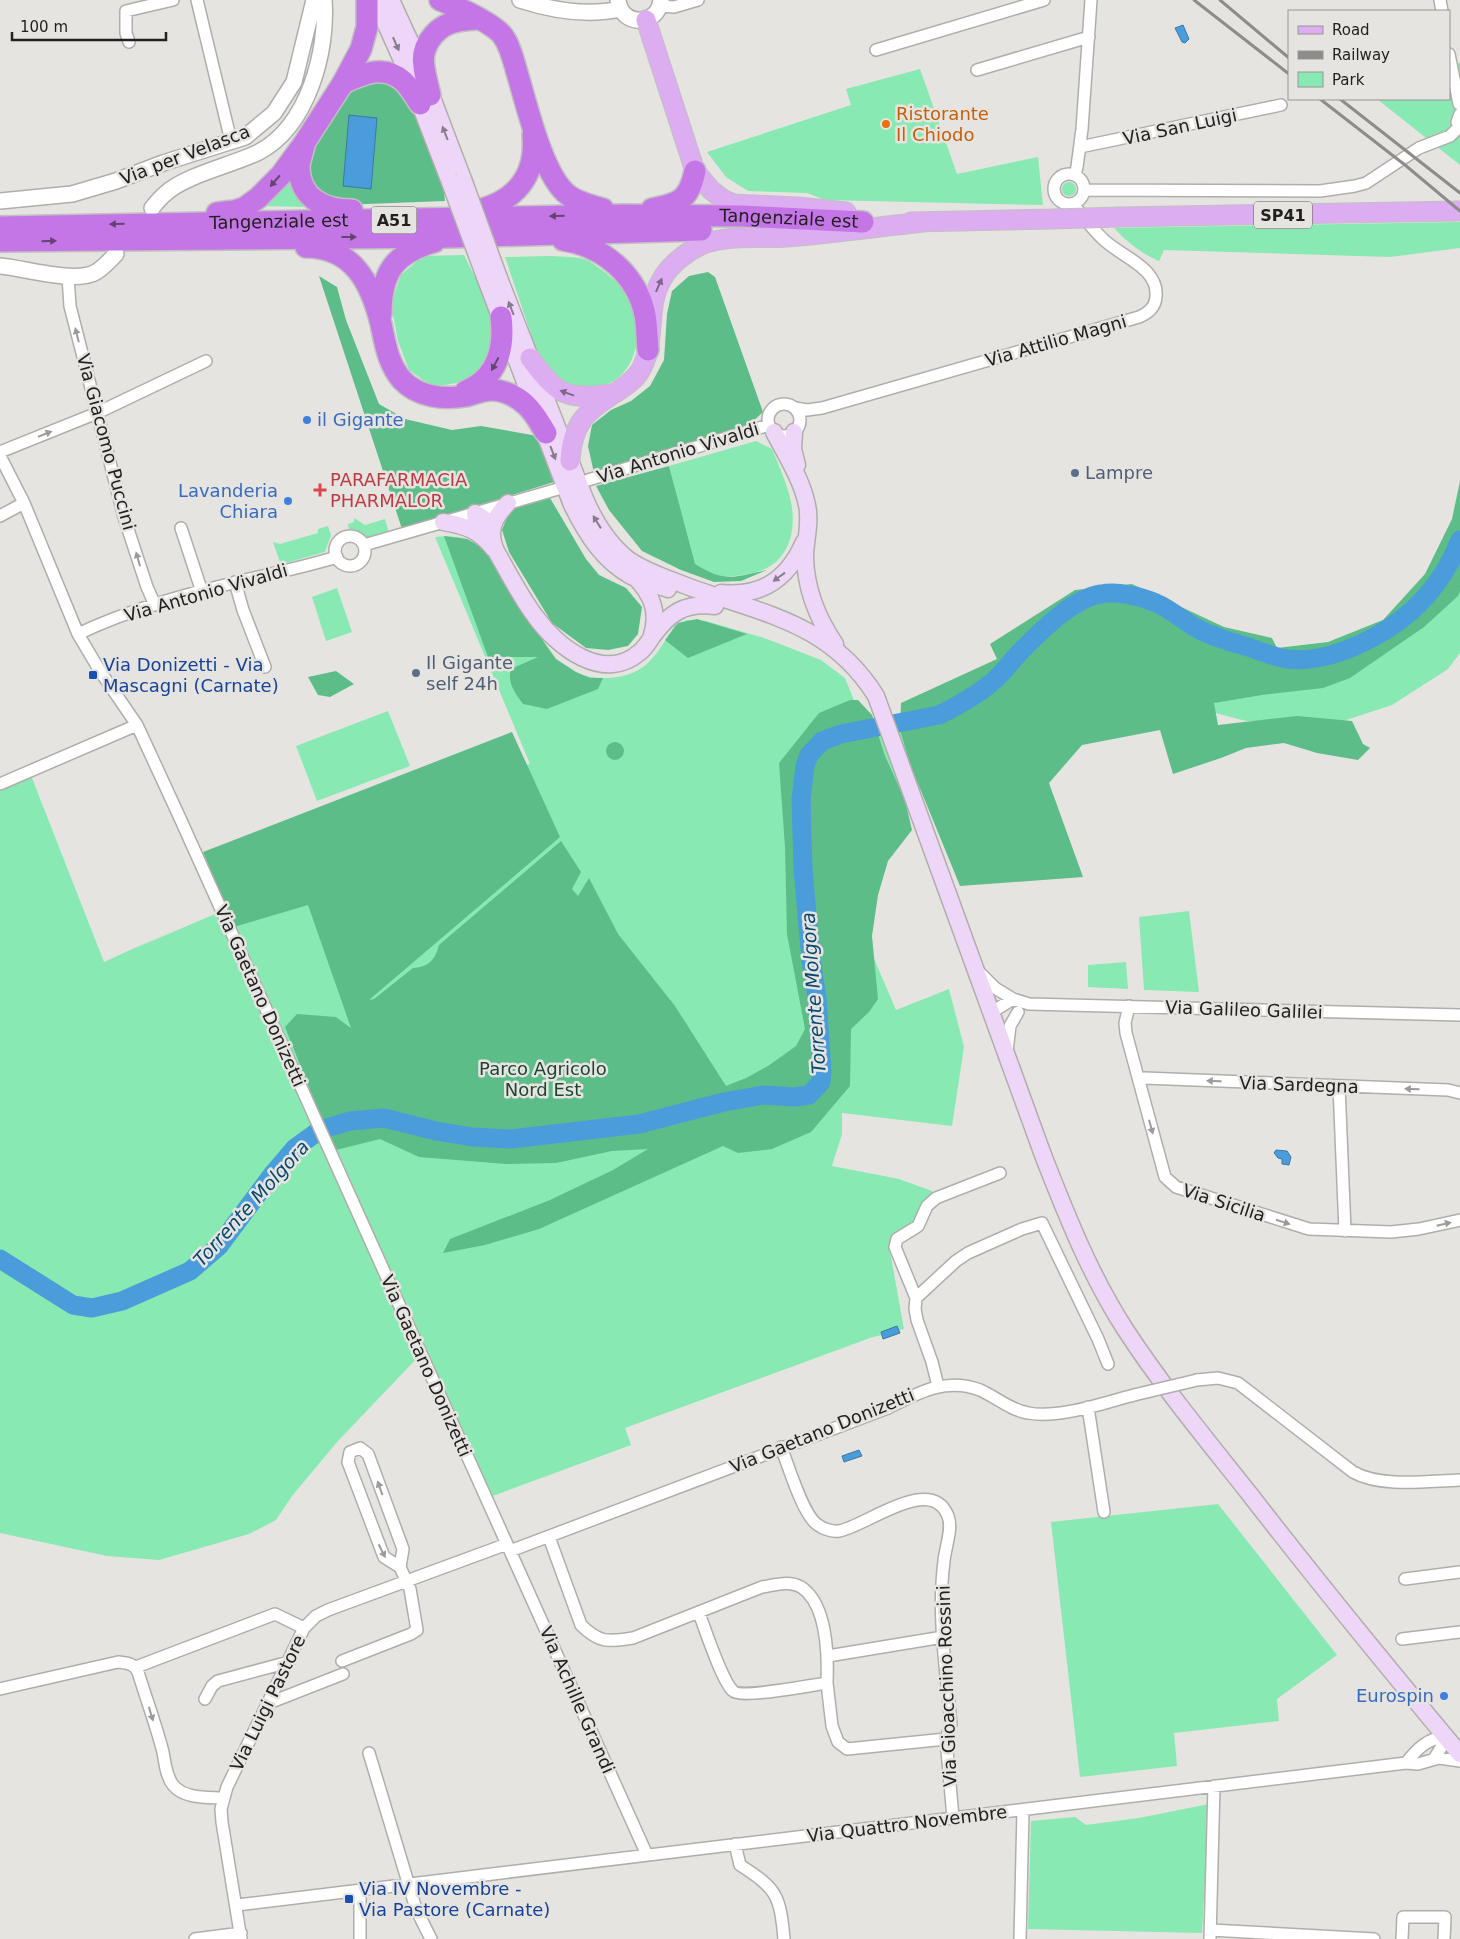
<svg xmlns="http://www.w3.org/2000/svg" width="1460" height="1939" viewBox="0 0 1460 1939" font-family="'DejaVu Sans',sans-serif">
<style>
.green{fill:#88e9b2}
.forest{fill:#5cbd88}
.water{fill:#4a9dda;stroke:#3e78a2}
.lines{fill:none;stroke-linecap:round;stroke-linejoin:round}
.river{stroke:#4a9dda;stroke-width:19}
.minor-casing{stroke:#b0aeab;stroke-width:14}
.tertiary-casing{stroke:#b0aeab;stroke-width:18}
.secondary-casing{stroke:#b0aeab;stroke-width:19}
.primary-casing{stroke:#c1c1c1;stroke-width:21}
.motorway-casing{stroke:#c1c1c1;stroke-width:24}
.minor{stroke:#fff;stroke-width:11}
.tertiary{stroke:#fff;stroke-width:15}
.secondary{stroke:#edd6f8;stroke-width:16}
.primary{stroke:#dcadf1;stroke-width:19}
.motorway{stroke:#c476e7;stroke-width:21}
.rail{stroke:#8d8c8a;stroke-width:3}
.minor-bridge-casing{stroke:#b0aeab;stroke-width:14;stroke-linecap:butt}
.secondary-bridge-casing{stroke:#b0aeab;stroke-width:19;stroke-linecap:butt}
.primary-bridge-casing{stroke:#c1c1c1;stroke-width:21;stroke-linecap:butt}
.minor-bridge{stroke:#fff;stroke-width:11}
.secondary-bridge{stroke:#edd6f8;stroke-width:16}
.primary-bridge{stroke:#dcadf1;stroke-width:19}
.oneway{fill:#887c8c}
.oneway2{fill:#634370}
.oneway3{fill:#7f6788}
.oneway4{fill:#9c9b9b}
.food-dot{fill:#e8710a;stroke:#e6e4e1;stroke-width:2}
.shop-dot{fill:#3f7fe0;stroke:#e6e4e1;stroke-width:2}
.service-dot{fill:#5c6f8a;stroke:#e6e4e1;stroke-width:2}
.health-dot{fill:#e0444e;stroke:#e6e4e1;stroke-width:2}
.transit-dot{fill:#1a4fb4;stroke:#e6e4e1;stroke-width:2}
.labels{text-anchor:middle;stroke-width:5;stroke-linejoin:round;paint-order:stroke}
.shield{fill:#e6e4e1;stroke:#5d5c5a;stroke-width:1}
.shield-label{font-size:16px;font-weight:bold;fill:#222120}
.food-label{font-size:18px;fill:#c56008;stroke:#e6e4e1;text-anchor:start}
.street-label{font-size:18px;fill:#222120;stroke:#e6e4e1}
.shop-label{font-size:18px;fill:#366cbe;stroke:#e6e4e1;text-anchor:end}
.service-label{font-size:18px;fill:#4e5e75;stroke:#e6e4e1;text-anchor:start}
.health-label{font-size:18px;fill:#be3a42;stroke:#e6e4e1;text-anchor:start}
.transit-label{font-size:18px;fill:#164399;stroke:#e6e4e1;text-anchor:start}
.park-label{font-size:18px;fill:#1d4630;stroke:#e6e4e1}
.water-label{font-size:19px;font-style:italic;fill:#064870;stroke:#e6e4e1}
</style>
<rect width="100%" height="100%" fill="#e6e4e1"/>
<!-- green -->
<path class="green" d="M1460,63V165L1377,99H1449V66Z
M920,69L957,174L1038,157L1043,205L825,200L807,193L748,191L726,177L707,152L851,105L846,89Z
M290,175L309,204L306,207L261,206Z
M1062 189a7 7 0 1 1 14 0a7 7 0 1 1-14 0Z
M1460,222V248L1390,257L1164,250L1159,261C1141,253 1128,243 1114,228Z
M464,255L487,301L494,322L489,360L474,375L456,383L433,387L409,370L398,341L391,304L401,275L423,256Z
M551,256C562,257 580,256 589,261C600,268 623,285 629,297C641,320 641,353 623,373C613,385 596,388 582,392L543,370L505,257Z
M756,441L772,449C779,466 790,490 792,508C796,538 785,566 753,573C726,578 719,579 694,564L669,466Z
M1460,508V653L1448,669L1392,705L1340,722L1338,720L1246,721L1204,710L896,797L863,799L872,954L896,1010L949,989L964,1047L952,1126L842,1113V1134L832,1166L899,1179L932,1191V1212L889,1246L904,1329L870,1338L625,1428L631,1445L490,1497L420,1355L337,1442L292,1496L276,1520L249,1534L159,1560L107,1556L0,1533V786L30,773L104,962L180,927L131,950L229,908L215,876L530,764L435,537C451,535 469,537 482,547C490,554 495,567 500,576C513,597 526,617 540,636C545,643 549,652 555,658C568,672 588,679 607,678C647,676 655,656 675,625L687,620L706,621L767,639L821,660L845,678L864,725H896L991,683L1270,669L1404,615Z
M354,518L365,525L385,519L389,533L365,540L349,530L348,524L354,522Z
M328,526L331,535L325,552L289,562H280L273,542L280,544L318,533V529Z
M337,588L352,632L326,641L312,597Z
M388,711L410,766L317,801L296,746Z
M1189,911L1199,992L1144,990L1139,917Z
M1126,962L1128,989L1088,987V965Z
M1218,1504L1337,1655L1277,1699L1279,1721L1174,1733L1177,1766L1080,1777L1051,1522Z
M1209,1804L1202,1933L1028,1929L1031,1821L1075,1817L1086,1825L1139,1818Z"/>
<!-- forest -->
<path class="forest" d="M377,78L401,83L442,174L445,201L340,205L323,200L309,181V159L321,136L351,91L362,83Z
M708,272L715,277L763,412L748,426L594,473L588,446L592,425L611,410L631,401L650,386L664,360L667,314L672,291L689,276Z
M319,276L337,287L346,320L379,404L405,419L452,430L481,426L532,435L544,442L554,482L402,529Z
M669,466L695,564C726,583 733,577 767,570L741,581L714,582L681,570L642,551L609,510L596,486Z
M1460,481V591L1458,596L1424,627L1350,678L1323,688L1262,695L1214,703L1218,725L1297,716L1352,721L1363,744L1370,748L1358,760L1317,753L1284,743L1246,748L1221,758L1173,774L1160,730L1082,745L1049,783L1083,877L960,886L910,764L900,730L901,703L997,659L990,644L1075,590L1132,584L1224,627L1272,638L1277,648L1328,642L1383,620L1425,574L1452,519Z
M550,498L586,559L599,575L626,588L642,607L638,634L628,646L608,650L586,648L552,623L509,552L502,530L510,510Z
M444,536L467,539L484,549L517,604L556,659L576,672L590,678H603L598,689L547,709L523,704C515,693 507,683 511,669L538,657H488Z
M697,619L747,634L688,658L665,640L678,623Z
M336,671L354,684L330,697L318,695L308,677Z
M850,700H858L872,715L885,756L905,800L912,830L888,861L878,895L872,936L878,999L869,1012L851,1029L850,1086L811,1132L772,1149L738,1153L723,1146L539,1229L485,1245L443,1253L450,1239L550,1200L613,1170L648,1149L612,1151L556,1163L506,1164L419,1157L380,1139L332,1151L313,1097L285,1027L297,1014L336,1017L351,1028L308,905L234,927L203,852L512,732L560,837L369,1000L374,999L413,968C429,967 435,960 439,945L561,841L581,872L572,889L578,896L589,878L618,934L675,1006L726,1086L746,1078L768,1066L796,1046L805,1029L787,934L785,847L779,763L819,713Z
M606 751a9 9 0 1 1 18 0a9 9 0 1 1-18 0Z"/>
<!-- water -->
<path class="water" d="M1183,25L1189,39L1185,43L1182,42L1175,28Z
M349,115L377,118L371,189L343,186Z
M1276,1150L1287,1151L1291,1157L1289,1165L1282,1164V1159L1278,1158L1274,1153Z
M897,1326L900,1333L883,1339L881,1332Z
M859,1450L862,1456L844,1462L842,1456Z"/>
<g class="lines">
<!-- river -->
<path class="river" d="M0,1259L73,1305L92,1308L122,1301L190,1271L219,1246L272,1175L295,1148L320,1130L350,1121L384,1118L436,1131L472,1137L511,1139L639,1124L724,1102L763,1095L794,1097L809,1095L821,1082L822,1072L817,997L811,960L803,869L801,799L805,766L809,755L822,741L841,734L939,715C957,706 976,696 991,683C1003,674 1011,661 1022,650C1041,631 1073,598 1101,594C1118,591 1140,596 1156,603C1171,609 1184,622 1198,629C1213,637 1231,642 1248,647C1260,651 1274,657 1287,659C1318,663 1348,651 1374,637C1415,615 1443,584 1460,540"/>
<!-- minor casing -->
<g class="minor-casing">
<path id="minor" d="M197,0L231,141
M1440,0L1442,11
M660,6L674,7L698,0
M129,42L126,33V11L173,0
M876,50L1044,0
M1449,54L1459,104
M977,70L1089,37
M1460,114L1457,122L1460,128
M1080,147L1281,105
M1054 189a15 15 0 1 1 30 0a15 15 0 1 1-30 0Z
M1075,175L1077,167L1082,129L1091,0
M1084,190L1320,191L1355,186L1366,183L1419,148L1450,136L1459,127
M68,277L70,306L124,517L147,587L155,605
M768 420a16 16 0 1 1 32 0a16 16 0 1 1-32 0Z
M795,408L807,410L822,408L1139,317C1148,313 1155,308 1156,297C1159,268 1122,257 1104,240C1092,229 1083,216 1073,204
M0,452L97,413L206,361
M0,456L24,503L78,634L100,671L137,725L179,816L647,1855
M588,480L769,425
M0,516L24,503
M181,528L202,592
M335 551a15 15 0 1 1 30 0a15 15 0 1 1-30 0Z
M364,545L558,489
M235,582L243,610L265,667
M78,634C128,610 183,595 237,582C270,574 304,567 337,557
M0,784L137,725
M978,971L995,988L1013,999
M1129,1006L1125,1023L1126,1033L1165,1177L1176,1187L1309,1229L1391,1232L1419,1229L1460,1220
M992,1012L1013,999L1029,1004L1460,1015
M1007,1051L1010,1026L1018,1012
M1139,1080L1144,1078L1448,1090L1460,1093
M1339,1086L1345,1231
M916,1298L956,1261L968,1253L1022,1229L1042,1223L1098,1339L1108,1364
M1197,1380L1218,1378L1238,1383L1353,1472C1382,1488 1427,1481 1460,1480
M938,1386L932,1362L917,1320L915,1309L916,1298L895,1247L897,1239L918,1226L927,1206L936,1198L1000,1173
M1088,1407L1104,1512
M781,1447C788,1464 803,1516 818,1525C823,1529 833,1532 839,1531C865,1527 931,1473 948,1516C953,1529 945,1548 944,1561C937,1615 946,1670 951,1724L946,1739L953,1818
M549,1537L581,1625C599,1643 608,1642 633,1638L762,1587C775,1585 789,1580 801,1587C827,1604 828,1655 827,1683
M510,1551L888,1408C918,1393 945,1377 980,1390C996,1397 1010,1410 1028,1413C1059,1419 1103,1403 1134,1395
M1405,1579L1460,1572
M699,1613C705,1629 722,1681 733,1691C740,1699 813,1685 827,1683L832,1726L838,1742L847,1749L946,1739
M1402,1639L1460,1632
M828,1656L943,1637
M342,1661L411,1634L417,1630L410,1589L400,1567L384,1557L348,1462L350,1452L360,1448L368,1454L403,1549L400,1567
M136,1667L275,1614L304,1628
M0,1689L118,1662C126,1663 134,1663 138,1672C146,1698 156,1725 163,1752C165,1763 166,1776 173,1785C184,1799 208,1797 223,1798
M205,1699L212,1686L218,1681L289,1662
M269,1703L343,1674
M369,1753L416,1909L431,1939
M1406,1763C1416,1750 1429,1736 1447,1738L1434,1759
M735,1844L740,1865C777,1889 780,1895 784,1939
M360,1890V1939
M237,1905L1406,1763L1418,1764L1439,1758L1460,1761
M1211,1930L1374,1939
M195,1939L241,1933
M241,1939L222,1822L221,1809L227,1787L304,1628L316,1616L328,1610L507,1544
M1020,1939L1023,1810
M1210,1939L1214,1786
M1402,1939L1403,1917H1445L1444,1939"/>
</g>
<!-- tertiary casing -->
<g class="tertiary-casing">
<path id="tertiary" d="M520,0C551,10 588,16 620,9
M618,0C621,27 658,27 661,0
M0,201L72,194L116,181L163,163L245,137L274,113L294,82L314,0
M152,208C156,203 160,198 165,194C185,175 233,165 259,152C308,126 328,51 324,0
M0,266C24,268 76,284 96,272C103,268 110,260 116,254"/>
</g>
<!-- secondary casing -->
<g class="secondary-casing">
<path id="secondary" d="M375,0L409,76L448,177
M391,0L414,50L463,179
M485,277L572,505C586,533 602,560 631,576C642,582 656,585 668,589
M499,278L585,499C595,522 608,544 629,560C645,571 666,578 684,585C761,614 829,621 876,696L1043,1155C1066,1214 1090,1275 1125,1329C1162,1386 1206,1439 1248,1492C1317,1581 1388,1668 1460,1754
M774,432C786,455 802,480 807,505C811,523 805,541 805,558C806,589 818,619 835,644
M794,432L793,449L797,465
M508,503C494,518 487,530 496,551C508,572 520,596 535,616C557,647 604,684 640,652C645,648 648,643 652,637C669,613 685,602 715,606
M443,522C467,526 478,530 494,549
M477,532L475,513L484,519L492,533
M636,578C652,595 659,612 652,635
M721,593C762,597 788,579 804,542"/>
</g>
<!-- primary casing -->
<g class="primary-casing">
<path id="primary" d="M646,20L695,171L711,190L724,200L734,204L798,207L846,212
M1119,217L1460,211
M911,222L1054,219
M530,358C556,393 565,401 609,394
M570,461C572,424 585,412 615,393C624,387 634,381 640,371C657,343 645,307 662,279C670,265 686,252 701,245C729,234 759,239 788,237C833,233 878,227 923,222"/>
</g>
<!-- motorway casing -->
<g class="motorway-casing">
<g id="motorway">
<path d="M440,0C457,7 493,23 503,36C511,47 514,63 518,76C527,106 543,176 568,195C578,203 591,205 603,209"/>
<path d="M343,83C363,74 384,64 403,81C410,87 415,97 420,104"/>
<path d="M430,95C428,86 425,76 424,67C422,57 424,49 429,41C441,22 457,20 478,19"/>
<path d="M304,145C303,152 299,161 299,168C300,199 325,210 352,210"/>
<path d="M652,209C680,203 689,200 695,171"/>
<path d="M475,211C514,202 537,177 533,135"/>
<path d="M217,213L234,211L244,208L258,198L281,175L305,142L343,83L361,49L367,27V0"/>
<path id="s1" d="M0,227L623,215L741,216L863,222"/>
<path d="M563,240C603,246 637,275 645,315C647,326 647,339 648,350"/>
<path d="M0,241L452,237L701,230"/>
<path d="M306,247C353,247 371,283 381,324C385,343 388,364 402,380C418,397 444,400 466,396C474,394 483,390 492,390C504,390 518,397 526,405C535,413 540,424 546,433"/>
<path d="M381,314C381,273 394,253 434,242"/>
<path d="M466,391C497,378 505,349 501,317"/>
</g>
</g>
<!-- minor -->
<use href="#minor" class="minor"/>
<!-- tertiary -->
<use href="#tertiary" class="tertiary"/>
<!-- secondary -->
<use href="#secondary" class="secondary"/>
<!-- primary -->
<use href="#primary" class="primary"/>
<!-- motorway -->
<use href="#motorway" class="motorway"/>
<!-- rail -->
<path class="rail" d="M1194,0L1289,74
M1220,0L1289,58
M1320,99L1405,165L1460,211
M1340,99L1460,193"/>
<!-- minor-bridge casing -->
<g class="minor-bridge-casing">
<path id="minor-bridge" d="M1134,1395L1197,1380"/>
</g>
<!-- secondary-bridge casing -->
<g class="secondary-bridge-casing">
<path id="secondary-bridge" d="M448,177L485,277
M463,179L499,278"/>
</g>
<!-- primary-bridge casing -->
<g class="primary-bridge-casing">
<path id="primary-bridge" d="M1054,219L1119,217"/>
</g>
<!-- minor-bridge -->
<use href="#minor-bridge" class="minor-bridge"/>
<!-- secondary-bridge -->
<use href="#secondary-bridge" class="secondary-bridge"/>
<!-- primary-bridge -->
<use href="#primary-bridge" class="primary-bridge"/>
</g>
<!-- one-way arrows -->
<defs><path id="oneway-solid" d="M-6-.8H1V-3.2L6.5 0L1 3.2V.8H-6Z" transform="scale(1.25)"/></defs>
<g class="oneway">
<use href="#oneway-solid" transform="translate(396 44) rotate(66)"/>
<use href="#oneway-solid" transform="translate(445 133) rotate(-111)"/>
<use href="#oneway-solid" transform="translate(511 308) rotate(-111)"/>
<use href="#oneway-solid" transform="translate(553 453) rotate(69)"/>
<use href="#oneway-solid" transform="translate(597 522) rotate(-122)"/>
<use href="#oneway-solid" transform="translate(779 577) rotate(144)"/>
</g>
<g class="oneway2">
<use href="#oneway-solid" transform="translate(275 181) rotate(131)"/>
<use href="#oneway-solid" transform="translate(557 216) rotate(179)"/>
<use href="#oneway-solid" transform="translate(117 224) rotate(179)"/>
<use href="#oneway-solid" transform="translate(349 237)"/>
<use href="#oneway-solid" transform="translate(49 241) rotate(-1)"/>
<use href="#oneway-solid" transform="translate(495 364) rotate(118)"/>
</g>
<g class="oneway3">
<use href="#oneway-solid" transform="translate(659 285) rotate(-66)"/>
<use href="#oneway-solid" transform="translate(567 393) rotate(-160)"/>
</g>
<g class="oneway4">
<use href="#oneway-solid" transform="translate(77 335) rotate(-104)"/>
<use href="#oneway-solid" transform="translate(45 434) rotate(-22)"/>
<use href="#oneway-solid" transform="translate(138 559) rotate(-106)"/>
<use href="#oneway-solid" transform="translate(1214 1081) rotate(-178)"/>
<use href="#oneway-solid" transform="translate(1412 1089) rotate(-178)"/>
<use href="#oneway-solid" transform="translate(1151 1127) rotate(75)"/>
<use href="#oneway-solid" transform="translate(1283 1222) rotate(18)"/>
<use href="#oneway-solid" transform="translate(1444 1224) rotate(-13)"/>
<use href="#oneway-solid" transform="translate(380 1488) rotate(-110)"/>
<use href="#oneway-solid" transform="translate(382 1551) rotate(63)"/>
<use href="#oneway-solid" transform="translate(151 1714) rotate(73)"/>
</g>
<!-- markers -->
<circle class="food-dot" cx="886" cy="124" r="5"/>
<g class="shop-dot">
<circle cx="307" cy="420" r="5"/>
<circle cx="288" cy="501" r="5"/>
<circle cx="1444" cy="1696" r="5"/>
</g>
<g class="service-dot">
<circle cx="1075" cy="473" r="5"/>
<circle cx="416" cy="673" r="5"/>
</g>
<path class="health-dot" d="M317.5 482.5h5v5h5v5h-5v5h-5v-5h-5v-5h5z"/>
<g class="transit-dot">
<rect x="88" y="670" width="10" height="10" rx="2.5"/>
<rect x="344" y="1894" width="10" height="10" rx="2.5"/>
</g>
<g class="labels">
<!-- shield labels -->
<g class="shield">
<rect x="1254" y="201.5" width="58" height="27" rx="4"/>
<rect x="371.5" y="206.5" width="45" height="27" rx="4"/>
</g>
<g class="shield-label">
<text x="1283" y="221">SP41</text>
<text x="394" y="226">A51</text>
</g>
<!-- food labels -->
<g class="food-label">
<text x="896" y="120">Ristorante<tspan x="896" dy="21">Il Chiodo</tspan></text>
</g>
<!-- street labels -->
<g class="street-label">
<text transform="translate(1180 127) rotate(-12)" y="6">Via San Luigi</text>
<text transform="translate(185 155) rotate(-21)" y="6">Via per Velasca</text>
<text dy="6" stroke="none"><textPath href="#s1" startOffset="789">Tangenziale est</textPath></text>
<text dy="6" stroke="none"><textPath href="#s1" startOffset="279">Tangenziale est</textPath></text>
<text transform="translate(1056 341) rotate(-16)" y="6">Via Attilio Magni</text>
<text transform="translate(106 442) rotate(75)" y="6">Via Giacomo Puccini</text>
<text transform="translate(678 453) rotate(-17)" y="6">Via Antonio Vivaldi</text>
<text transform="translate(206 593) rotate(-16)" y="6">Via Antonio Vivaldi</text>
<text transform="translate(260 996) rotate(66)" y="6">Via Gaetano Donizetti</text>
<text transform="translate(1244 1010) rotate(2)" y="6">Via Galileo Galilei</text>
<text transform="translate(1299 1085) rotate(2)" y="6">Via Sardegna</text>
<text transform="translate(1224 1203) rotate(18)" y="6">Via Sicilia</text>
<text transform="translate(426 1366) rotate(66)" y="6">Via Gaetano Donizetti</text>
<text transform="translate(822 1431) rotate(-22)" y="6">Via Gaetano Donizetti</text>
<text transform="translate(947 1686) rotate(-92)" y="6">Via Gioacchino Rossini</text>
<text transform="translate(577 1700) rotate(66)" y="6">Via Achille Grandi</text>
<text transform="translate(268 1703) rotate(-64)" y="6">Via Luigi Pastore</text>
<text transform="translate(907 1824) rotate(-7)" y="6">Via Quattro Novembre</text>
</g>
<!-- shop labels -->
<g class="shop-label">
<text x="317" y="426" text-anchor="start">il Gigante</text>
<text x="278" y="497">Lavanderia<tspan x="278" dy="21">Chiara</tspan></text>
<text x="1434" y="1702">Eurospin</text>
</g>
<!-- service labels -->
<g class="service-label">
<text x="1085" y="479">Lampre</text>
<text x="426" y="669">Il Gigante<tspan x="426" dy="21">self 24h</tspan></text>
</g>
<!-- health labels -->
<g class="health-label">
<text x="330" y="486">PARAFARMACIA<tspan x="330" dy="21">PHARMALOR</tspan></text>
</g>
<!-- transit labels -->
<g class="transit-label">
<text x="103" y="671">Via Donizetti - Via<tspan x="103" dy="21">Mascagni (Carnate)</tspan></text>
<text x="359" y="1895">Via IV Novembre -<tspan x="359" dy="21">Via Pastore (Carnate)</tspan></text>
</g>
<!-- park labels -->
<g class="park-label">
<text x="543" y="1075">Parco Agricolo<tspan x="543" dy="21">Nord Est</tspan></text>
</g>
<!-- water labels -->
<g class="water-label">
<text transform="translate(813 993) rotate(-94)" y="7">Torrente Molgora</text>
<text transform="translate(251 1203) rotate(-48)" y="7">Torrente Molgora</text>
</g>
</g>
<!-- legend -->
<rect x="1288" y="10" width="162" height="90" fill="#e6e4e1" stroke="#989694"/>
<rect x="1298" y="26" width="25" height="8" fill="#dcadf1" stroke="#989694"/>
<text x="1332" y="35" font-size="15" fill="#222120">Road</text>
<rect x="1298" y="51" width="25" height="8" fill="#8d8c8a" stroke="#989694"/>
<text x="1332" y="60" font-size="15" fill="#222120">Railway</text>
<rect x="1298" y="72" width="25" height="15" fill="#88e9b2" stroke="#989694"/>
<text x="1332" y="85" font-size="15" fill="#222120">Park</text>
<!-- scale -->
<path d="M12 32v8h154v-8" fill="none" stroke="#222120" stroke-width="2.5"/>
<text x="20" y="32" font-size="15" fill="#222120" stroke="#e6e4e1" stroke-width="4" paint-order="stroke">100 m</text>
</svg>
